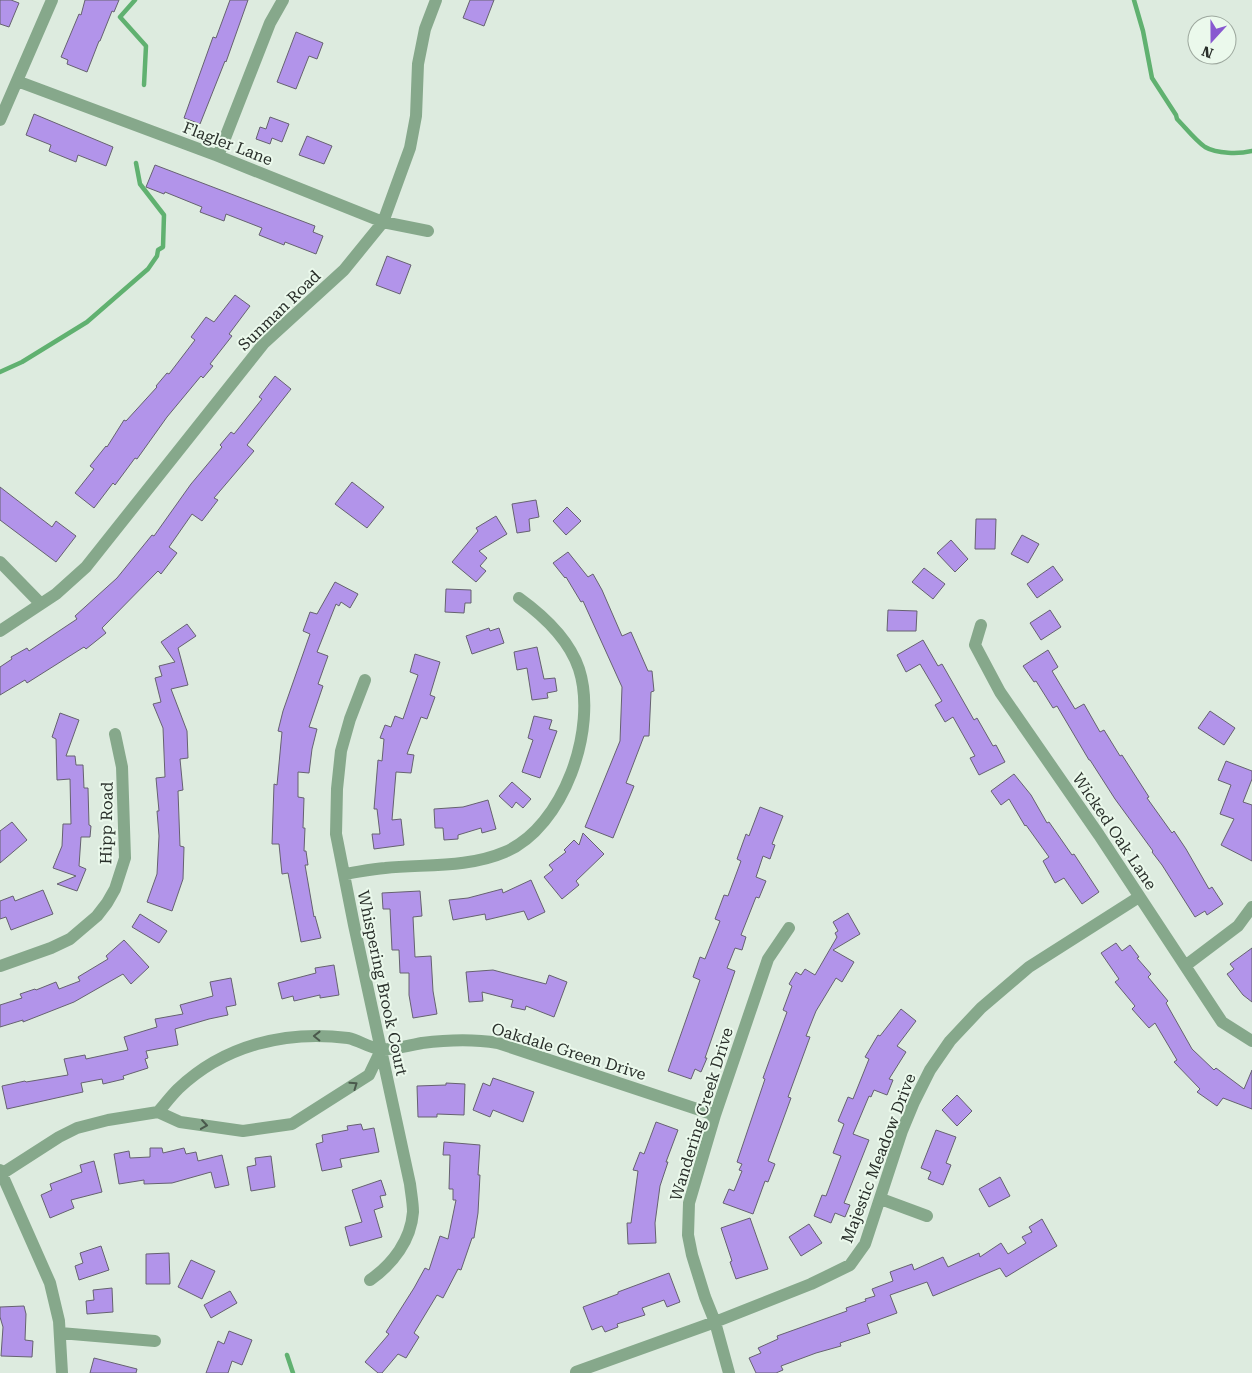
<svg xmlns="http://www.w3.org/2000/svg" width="1252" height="1373" viewBox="0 0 1252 1373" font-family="'Roboto Serif',serif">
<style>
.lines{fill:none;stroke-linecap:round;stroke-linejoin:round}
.stream{stroke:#60b170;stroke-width:4.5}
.building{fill:#b294ea;stroke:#666270}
.minor{stroke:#86a88b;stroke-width:12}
.oneway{stroke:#4a594c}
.labels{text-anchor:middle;stroke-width:4;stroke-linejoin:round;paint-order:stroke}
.street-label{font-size:16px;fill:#292f2a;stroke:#ebf9ec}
</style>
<rect width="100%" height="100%" fill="#ddebdf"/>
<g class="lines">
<!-- stream -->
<path class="stream" d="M135,0L120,17L146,46L144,85
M1134,0L1143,31L1152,78L1176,115L1177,119C1185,127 1195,140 1205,147C1217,154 1239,154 1252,151
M0,372L22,362L87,322L148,269L157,256L158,250L163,247L164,215L140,184L136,163
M287,1355L293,1373"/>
</g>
<!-- building -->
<path class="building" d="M0,0H11L19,3L9,27L0,24Z
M85,0H119L114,12L112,11L100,41H99L87,72L67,64L68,60L61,57L79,14L81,15Z
M230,0H248L226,62L225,61L200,124L184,118L213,37L216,38Z
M470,0H494L484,26L463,18Z
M296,32L323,43L317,59L309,56L296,89L277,82Z
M34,114L113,147L106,166L78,155L76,162L49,151L51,145L26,135Z
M270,117L289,124L282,142L272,138L270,144L256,139L260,127L266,129Z
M307,136L332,146L324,164L299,155Z
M155,165L315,226L313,232L323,236L316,254L285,242L284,245L259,235L262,228L226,214L224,221L200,212L202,207L165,192L164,194L146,187Z
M387,256L411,265L400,294L376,285Z
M235,295L250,306L229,334L232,336L210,364L213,366L203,378L201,376L167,417L137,459L135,458L115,485L113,483L94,508L75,493L94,469L90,466L106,446L107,447L124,420L126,421L157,387L156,386L167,373L169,374L195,340L191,337L206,317L214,322Z
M275,376L291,389L247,445L254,451L214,498L218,500L202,521L192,514L169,547L177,553L161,574L158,571L102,628L106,633L86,649L84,647L27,683L25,680L0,695V667L12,659L11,657L27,648L29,651L77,619L75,616L117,578L152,535L154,536L191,484L222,447L220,445L231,432L234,434L262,399L259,397Z
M352,482L384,507L367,528L335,504Z
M0,487L52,527L56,521L76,536L56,562L0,520Z
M536,500L539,517L529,519L530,531L517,533L512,504Z
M567,507L581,521L566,535L553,521Z
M496,516L507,534L479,551L487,558L480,566L486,571L476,582L452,562L478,531L476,528Z
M976,519H996L995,549H975Z
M1022,535L1039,544L1028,563L1011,554Z
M951,540L968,559L955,572L937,553Z
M568,552L588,577L593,574L602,590L622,636L631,632L648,671H652L654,691L651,692L649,736H644L626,783L634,786L613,838L585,827L620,741L622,687L583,601L581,602L566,577L565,578L553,563Z
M1053,566L1063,580L1037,598L1027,584Z
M924,568L945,584L933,599L912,582Z
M335,582L358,594L350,608L341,602L339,606L336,604L317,652L328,656L318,684L323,686L309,727L317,729L312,749L309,773L298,772V797L304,798L303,828H305L304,851H306L308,865H305L314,917L315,916L321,938L301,942L288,873L282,874L279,844H272L274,784L277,785L282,732L278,731L283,711L310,634L303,631L310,612L317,614Z
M446,589L471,590V603H465L464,613L445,612Z
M888,610L917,611L916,631H887Z
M1050,610L1061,627L1041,640L1030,623Z
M187,624L196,636L178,648L188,685L171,689L187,731L188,758L180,759L183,790L178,791L180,846L184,847L183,879L172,911L147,902L157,874L159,836L157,811H159L156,778L165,777L163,728L153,704L161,702L155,678L162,676L159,666L175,662L161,642Z
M489,628L490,631L499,628L504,643L472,654L466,636Z
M923,640L938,666L942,664L974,720L977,718L993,746L996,745L1005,762L979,775L970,758L975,756L953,717L945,722L935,705L942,701L920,664L906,672L897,655Z
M537,647L544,679L555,678L557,691L547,693L548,698L532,700L527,668L517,670L514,652Z
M1048,650L1058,667L1052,671L1075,709L1084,704L1100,732L1104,730L1120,756L1122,755L1149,797L1147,798L1172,833L1174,831L1186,849L1209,889L1212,887L1223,904L1207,915L1205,911L1195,917L1162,865L1152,852L1153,851L1115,799L1090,760H1089L1057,706L1053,708L1036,681L1034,682L1023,666Z
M415,654L440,662L430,695L435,697L427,719L421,717L407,754L414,755L411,773L396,772L392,820L401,819L404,845L374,849L372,834H380L377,809H374L378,760L382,761L384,739L380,738L385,725L391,727L395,716L403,719L418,675L410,672Z
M1210,711L1235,728L1224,745L1198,728Z
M60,713L79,720L66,756H75L76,765H83L84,788H88L89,825L91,826L90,837H81L79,866L86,869L77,891L57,884L76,876L53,868L62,846L63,824H71L70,779L57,780L56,739L52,737Z
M534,716L552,720L549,729L557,731L540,778L522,772L533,740L528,738Z
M1226,761L1252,771V779L1243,802L1252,805V861L1221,845L1234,819L1220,814L1231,785L1218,780Z
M1014,774L1031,795L1047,823L1049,822L1072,855L1074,854L1099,892L1082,904L1064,878L1055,883L1043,861L1049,857L1026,825L1025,826L1009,799L1001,805L991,791Z
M512,782L531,799L523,808L516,802L512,808L499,796Z
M488,800L496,829L482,833L481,828L458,835V839L444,840L443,828H435L434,809L463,807Z
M760,807L783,816L772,844L775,845L770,859L763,856L756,877L766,881L759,898L756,897L741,935L746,937L742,950L735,948L727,968L735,971L705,1058H707L701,1072L695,1069L691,1079L668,1071L700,980L693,977L700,957L705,959L720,921L715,919L724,895L728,896L741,861L737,859L746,834L749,836Z
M12,822L27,840L0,863V831Z
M583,833L604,854L576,881L579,885L562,899L544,877L553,870L549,865L566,852L564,850L574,840L579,845Z
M531,880L545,912L528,920L524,911L486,920L485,914L453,920L449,900L468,898L502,889L503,893Z
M43,890L53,914L11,930L6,917L0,919V901L13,896L15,901Z
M420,891L422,916L413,917L415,957L431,956L433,991L437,1014L413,1018L409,995V973H400L399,950H392L390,909H383L382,893Z
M848,913L860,934L833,950L854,962L842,982L836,978L816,1011L806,1036L810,1037L788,1097L791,1098L768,1161L775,1164L768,1182L765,1181L753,1214L723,1203L729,1189L734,1191L742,1171L739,1170L742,1164L737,1162L765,1079L763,1078L787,1012L783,1010L792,986L789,984L796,972L801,975L805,969L815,975L837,937L835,933L838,931L833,922Z
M140,914L167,931L159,943L132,927Z
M124,940L149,967L131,984L123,974L74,1002L23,1022V1020L0,1027V1005L22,998L20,994L35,989L36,990L56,982L59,989L80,981L78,977L108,959L106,956Z
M1116,943L1122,951L1130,945L1139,957L1137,958L1151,974L1148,977L1168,1001L1166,1003L1192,1049L1214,1070L1216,1068L1244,1089L1252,1070V1109L1223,1098L1217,1106L1197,1092L1200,1089L1174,1062L1177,1060L1155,1023L1149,1028L1132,1009L1135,1006L1115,982L1119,979L1101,953Z
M1252,948V1002L1243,995L1227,974L1234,969L1230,964Z
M334,965L339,995L320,998V995L294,1001L293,996L282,999L278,983L316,973L315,968Z
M493,970L546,984L549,975L567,982L554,1017L526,1006L525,1010L511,1007L513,1000L482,992L483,1001L469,1002L466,972Z
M231,978L236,1005L226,1007L228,1015L209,1019L175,1029L178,1045L146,1051L148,1058L145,1059L148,1068L123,1076L124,1079L103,1084L102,1079L81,1083L83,1092L7,1109L2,1086L25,1081L26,1082L68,1075L64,1059L85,1055L86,1059L128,1050L124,1037L157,1027L155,1019L183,1014L180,1005L213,996L210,982Z
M901,1009L916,1021L897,1046L906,1052L889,1079L893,1080L887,1095L874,1090L871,1097L869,1096L853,1134L869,1140L844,1203L850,1205L845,1217L835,1213L831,1223L814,1216L822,1195L826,1196L841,1156L833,1153L844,1124L838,1121L848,1097L853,1099L869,1059L865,1057L878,1035L880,1036Z
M493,1078L534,1092L523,1122L493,1110L490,1117L473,1110L483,1083L490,1086Z
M446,1083L465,1084L464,1115L437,1114V1117H418L417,1086L446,1085Z
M957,1095L972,1111L957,1126L942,1110Z
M656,1122L678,1130L666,1162H668L660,1186L655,1223L656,1243L628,1244L627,1223H631L638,1171L633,1170L640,1152L644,1154Z
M361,1124L363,1130L374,1128L379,1152L340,1159L342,1167L322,1171L316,1144L323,1142L322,1135L348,1130L347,1126Z
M936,1130L956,1137L946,1163L951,1165L943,1185L928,1179L931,1172L921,1168Z
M444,1142L480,1145L478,1175H480L478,1213L474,1238H472L461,1270L458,1269L443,1298L437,1295L414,1333L419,1337L406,1358L398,1354L382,1373H378L365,1362L389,1334L386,1332L414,1288L425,1268L429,1270L440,1236L448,1239L456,1200H453V1189H449L450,1155H443Z
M150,1148H162L163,1153L184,1148L186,1154L196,1152L198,1161L222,1155L229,1185L215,1188L211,1172L172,1183L144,1184V1180L119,1184L114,1154L129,1151L130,1158L150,1157Z
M271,1156L275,1187L251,1191L247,1167L256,1165L255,1158Z
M94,1161L102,1192L71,1200L74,1208L50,1218L41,1195L52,1190L50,1184L82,1172L80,1165Z
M1000,1177L1010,1196L989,1207L979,1189Z
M381,1180L386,1195L380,1196L383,1207L374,1210L382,1237L350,1246L345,1227L362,1222L352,1190Z
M750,1218L768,1269L736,1279L730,1262L732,1261L721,1228Z
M1042,1219L1057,1246L1006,1277L1000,1268L933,1296L927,1282L890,1295L897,1313L867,1324L870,1333L840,1343L841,1346L816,1353L781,1366L783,1370L776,1373H756L749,1358L761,1353L758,1348L778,1339L777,1336L847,1311L846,1308L866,1301L865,1299L875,1296L872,1289L893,1281L890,1272L912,1264L914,1270L943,1257L948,1267L979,1253L980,1257L1001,1243L1008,1254L1026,1243L1022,1237L1032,1232L1029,1227Z
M809,1224L822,1243L801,1256L789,1237Z
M101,1246L109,1270L79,1280L75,1266L83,1263L80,1253Z
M169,1253L170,1284H146V1254Z
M191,1260L215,1271L202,1299L178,1287Z
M669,1273L680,1302L667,1307L664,1300L642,1308L645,1315L617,1324L618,1327L605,1332L602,1326L592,1330L583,1307L618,1294V1292Z
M112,1288L113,1312L87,1314L86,1301L94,1300L93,1290Z
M230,1291L237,1303L211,1318L204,1305Z
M24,1306L26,1314L25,1340L33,1341L32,1357L1,1356L3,1327L0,1317V1307Z
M229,1331L252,1340L242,1365L232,1361L228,1373H206L218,1341L224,1344Z
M94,1358L137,1369L136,1373H90Z"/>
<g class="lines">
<!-- minor -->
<path class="minor" d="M17,81L218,156L383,222L428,231
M0,120L52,0
M218,156L270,23L283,0
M0,562L41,604
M981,625L975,645L1000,692L1099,835L1222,1022L1252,1041
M0,631L56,594L86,567L264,343L344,270L383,222L410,148L416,116L418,64L425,29L436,0
M365,680L350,719L341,751L337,789L336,834L354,925L410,1184C411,1193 413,1203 413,1212C411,1240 393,1264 370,1280
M344,874C358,872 372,869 385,868C425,864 468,868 505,852C564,827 598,728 579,669C569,639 544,616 519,598
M0,966L51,948L70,939L97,916L107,903L115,889L125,858L122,767L115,734
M1185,966L1238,926L1252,907
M158,1112C165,1104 171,1096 178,1089C224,1045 286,1030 348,1038C359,1040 369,1048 380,1049C389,1051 412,1045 422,1043C446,1040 474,1039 498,1043L715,1115
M0,1170L50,1283L59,1321L62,1373
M0,1175L59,1137L77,1128L108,1120L158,1112L180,1122L243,1131L292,1124L369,1075L381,1050
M881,1199L927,1216
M60,1333L155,1341
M576,1372L715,1322L811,1284L850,1265L865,1244L902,1131L914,1102L930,1070L950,1041L981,1008L1029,967L1139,897
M729,1373L715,1322L705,1297L692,1255L688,1235L689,1203L715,1115L768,959L789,928"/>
</g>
<!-- one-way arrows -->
<defs><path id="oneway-chevron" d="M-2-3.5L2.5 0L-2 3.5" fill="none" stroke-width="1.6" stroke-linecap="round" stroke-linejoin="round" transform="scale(1.25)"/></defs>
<g class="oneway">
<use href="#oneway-chevron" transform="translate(317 1036) rotate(-179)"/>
<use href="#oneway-chevron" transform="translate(354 1085) rotate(-35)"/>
<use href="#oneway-chevron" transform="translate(204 1125) rotate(8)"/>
</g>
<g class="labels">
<!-- street labels -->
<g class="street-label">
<text transform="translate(228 143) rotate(21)" y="6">Flagler Lane</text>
<text transform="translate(279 310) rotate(-44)" y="6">Sunman Road</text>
<text transform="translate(106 823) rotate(-89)" y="6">Hipp Road</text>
<text transform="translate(1115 831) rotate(56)" y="6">Wicked Oak Lane</text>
<text transform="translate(383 983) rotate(78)" y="6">Whispering Brook Court</text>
<text transform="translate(569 1051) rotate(17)" y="6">Oakdale Green Drive</text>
<text transform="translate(701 1114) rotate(-73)" y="6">Wandering Creek Drive</text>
<text transform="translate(878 1158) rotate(-69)" y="6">Majestic Meadow Drive</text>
</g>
</g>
<!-- north arrow -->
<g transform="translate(1212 40) rotate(201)"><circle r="24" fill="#ebf9ec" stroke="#9da89e"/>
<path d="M0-4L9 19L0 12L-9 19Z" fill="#8858d0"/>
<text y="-8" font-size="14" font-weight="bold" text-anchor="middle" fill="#292f2a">N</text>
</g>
</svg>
